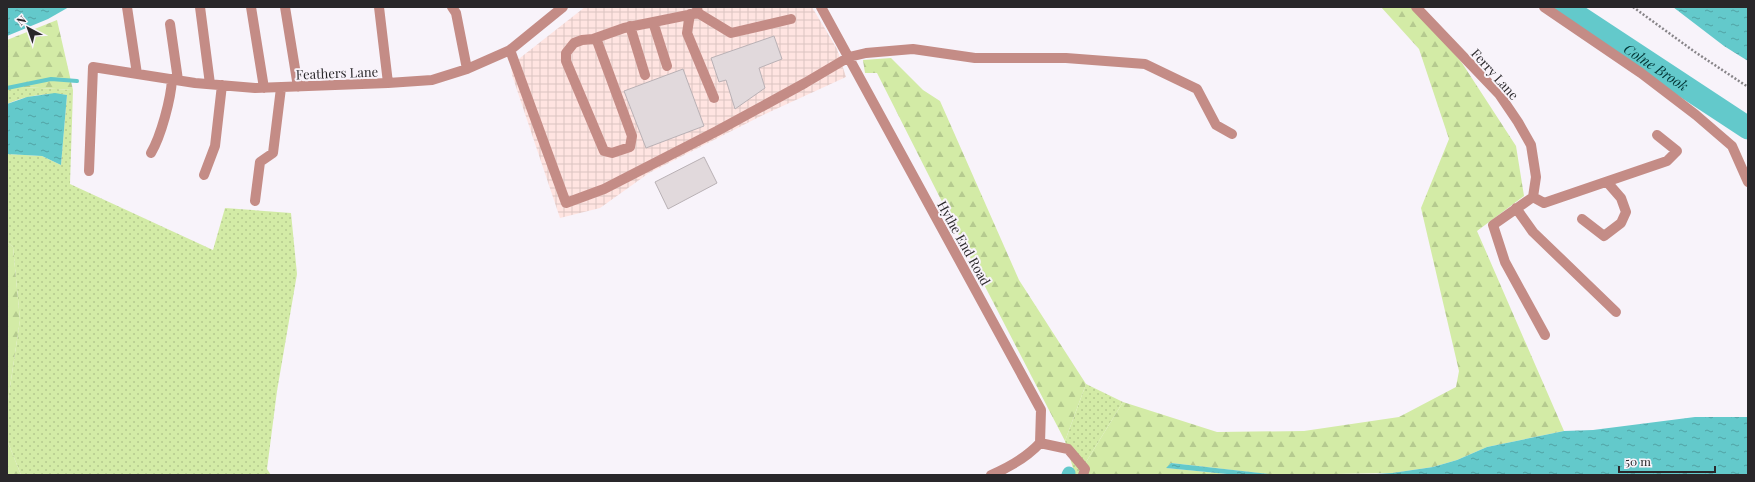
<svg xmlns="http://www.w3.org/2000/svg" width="1755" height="482" viewBox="0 0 1755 482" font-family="'Playfair Display',serif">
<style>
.industrial{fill:url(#industrial-grid)}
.grass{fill:url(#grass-dots)}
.forest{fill:url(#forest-firs)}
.water{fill:url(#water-ripples)}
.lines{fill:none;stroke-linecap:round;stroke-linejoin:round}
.stream{stroke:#63c9cb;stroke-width:4}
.canal{stroke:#63c9cb;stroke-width:13}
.river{stroke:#63c9cb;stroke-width:23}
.building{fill:#e1d9dc;stroke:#b9b1b5}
.path{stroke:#888589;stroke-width:2.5;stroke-dasharray:2 2;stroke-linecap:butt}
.minor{stroke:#c48c86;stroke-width:10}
.labels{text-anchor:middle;stroke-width:4;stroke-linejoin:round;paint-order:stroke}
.street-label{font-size:13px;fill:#29272a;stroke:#f8f3fa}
.water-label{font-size:14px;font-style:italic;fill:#033;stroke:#f8f3fa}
</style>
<defs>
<pattern id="industrial-grid" width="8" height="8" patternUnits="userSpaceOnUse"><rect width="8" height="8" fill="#ffe4e1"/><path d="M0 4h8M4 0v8" fill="none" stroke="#dbc4c1"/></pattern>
<pattern id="grass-dots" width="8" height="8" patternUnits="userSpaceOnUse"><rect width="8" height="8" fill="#d3eba6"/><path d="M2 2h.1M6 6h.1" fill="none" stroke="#b5ca8f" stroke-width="1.8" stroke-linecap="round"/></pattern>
<pattern id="forest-firs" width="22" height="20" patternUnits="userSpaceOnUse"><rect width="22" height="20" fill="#d3eba6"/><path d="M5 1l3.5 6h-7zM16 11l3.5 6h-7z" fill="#b5ca8f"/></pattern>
<pattern id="water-ripples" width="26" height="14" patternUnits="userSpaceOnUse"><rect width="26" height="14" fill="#63c9cb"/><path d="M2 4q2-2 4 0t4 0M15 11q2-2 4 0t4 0" fill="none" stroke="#52a3a5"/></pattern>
</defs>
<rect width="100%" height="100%" fill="#f8f3fa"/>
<!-- industrial -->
<path class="industrial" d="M585,7H812L837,49L846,77L763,115L649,173L600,208L560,218L512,75L511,65Z"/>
<!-- grass -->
<path class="grass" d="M7,86L73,90L70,184L213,250L225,208L291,213L297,274L277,391L267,469L271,475H21L7,440V407L20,320L13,247L7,242V154L42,156L61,165L67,95C48,92 25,96 7,104Z
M1086,384L1123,402L1078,475H1075L1065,441Z"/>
<!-- forest -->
<path class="forest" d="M1381,7H1415L1462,63L1516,146L1524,196L1477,231L1564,431L1487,447L1457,460L1433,467L1392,473L1277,475L1171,463L1167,468L1237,475H1078L1123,402L1217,432L1304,431L1399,417L1456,387L1459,371L1421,208L1449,139L1419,49Z
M57,20L73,90L7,86V40Z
M891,58L923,90L940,101L1019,280L1086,384L1065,441L977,271L877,73H865L863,60Z
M7,242L13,247L20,320L7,407Z
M7,440L21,475H7Z"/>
<!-- water -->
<path class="water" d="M7,7H69L48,19L7,36Z
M1673,7H1748V61L1724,46Z
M55,93L67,95L61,165L42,156L7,154V104L27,97Z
M1695,417H1748V475H1361L1392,473L1433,467L1457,460L1487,447L1564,431L1593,430Z
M1171,463L1269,474L1277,475H1237L1166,468Z"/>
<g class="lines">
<!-- stream -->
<path class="stream" d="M7,88L51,79L77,81"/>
<!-- canal -->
<path class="canal" d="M1068,475L1069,473"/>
<!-- river -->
<path class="river" id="s1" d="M1564,7L1748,128"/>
</g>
<!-- building -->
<path class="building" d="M774,36L782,59L759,68L765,88L735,109L726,80L719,82L711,58Z
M683,69L704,126L646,148L624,91Z
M704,157L717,183L668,209L655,182Z"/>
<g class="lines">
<!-- path -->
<path class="path" d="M1633,7L1695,52L1748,87"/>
<!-- minor -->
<path class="minor" d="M127,7L137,74
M200,7L210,84
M251,7L264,88
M285,7L298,87
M379,7L388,83
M452,7L456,13L467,69
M821,7L1041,410L1040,443C1026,458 1010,467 991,475
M1416,7L1499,94L1518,122L1531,145L1536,177L1533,197L1493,225L1505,262L1545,335
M1544,7L1641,73L1696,115L1732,146L1748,182
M698,13L731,33L791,19
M690,14L687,33L714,98
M653,22L667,66
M170,24L178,80
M630,26L645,75
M596,38L632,136L630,147L612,153L604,151L566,61V53L574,43L582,40L593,39L624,28L698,13L697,7
M510,50L566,203L604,189L717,131L805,83L849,57L866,53L913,49L975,58H1066L1145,64L1197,89L1216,125L1232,134
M151,153C161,136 171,99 172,79
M89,171L93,67L195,83L255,88L388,83L432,80L467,69L510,50L563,7
M204,175L215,146L222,85
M1533,197L1544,203L1667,161L1677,151L1657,135
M255,201L260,162L273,153L281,88
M1516,208L1533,232L1616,312
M1582,219L1604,236L1621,223L1626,212L1621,198L1607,182
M1040,443L1068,449L1085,469L1083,475"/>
</g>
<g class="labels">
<!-- street labels -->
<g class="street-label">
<text transform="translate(337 73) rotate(-2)" y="5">Feathers Lane</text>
<text transform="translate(1495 74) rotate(48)" y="5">Ferry Lane</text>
<text transform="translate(964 243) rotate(61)" y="5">Hythe End Road</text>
</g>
<!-- water labels -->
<g class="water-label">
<text dy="5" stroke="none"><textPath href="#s1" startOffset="110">Colne Brook</textPath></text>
</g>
</g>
<!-- border -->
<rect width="1755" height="482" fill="none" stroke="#29272a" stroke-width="16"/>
<!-- north arrow -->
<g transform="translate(28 28) rotate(319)" stroke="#f8f3fa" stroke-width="3" paint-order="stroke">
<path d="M0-3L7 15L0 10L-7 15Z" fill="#29272a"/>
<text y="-6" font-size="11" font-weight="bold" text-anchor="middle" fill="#29272a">N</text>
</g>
<!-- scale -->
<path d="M1619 466v6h96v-6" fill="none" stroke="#29272a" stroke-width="2"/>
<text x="1625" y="466" font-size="12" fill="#29272a" stroke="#f8f3fa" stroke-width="3" paint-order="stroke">50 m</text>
</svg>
